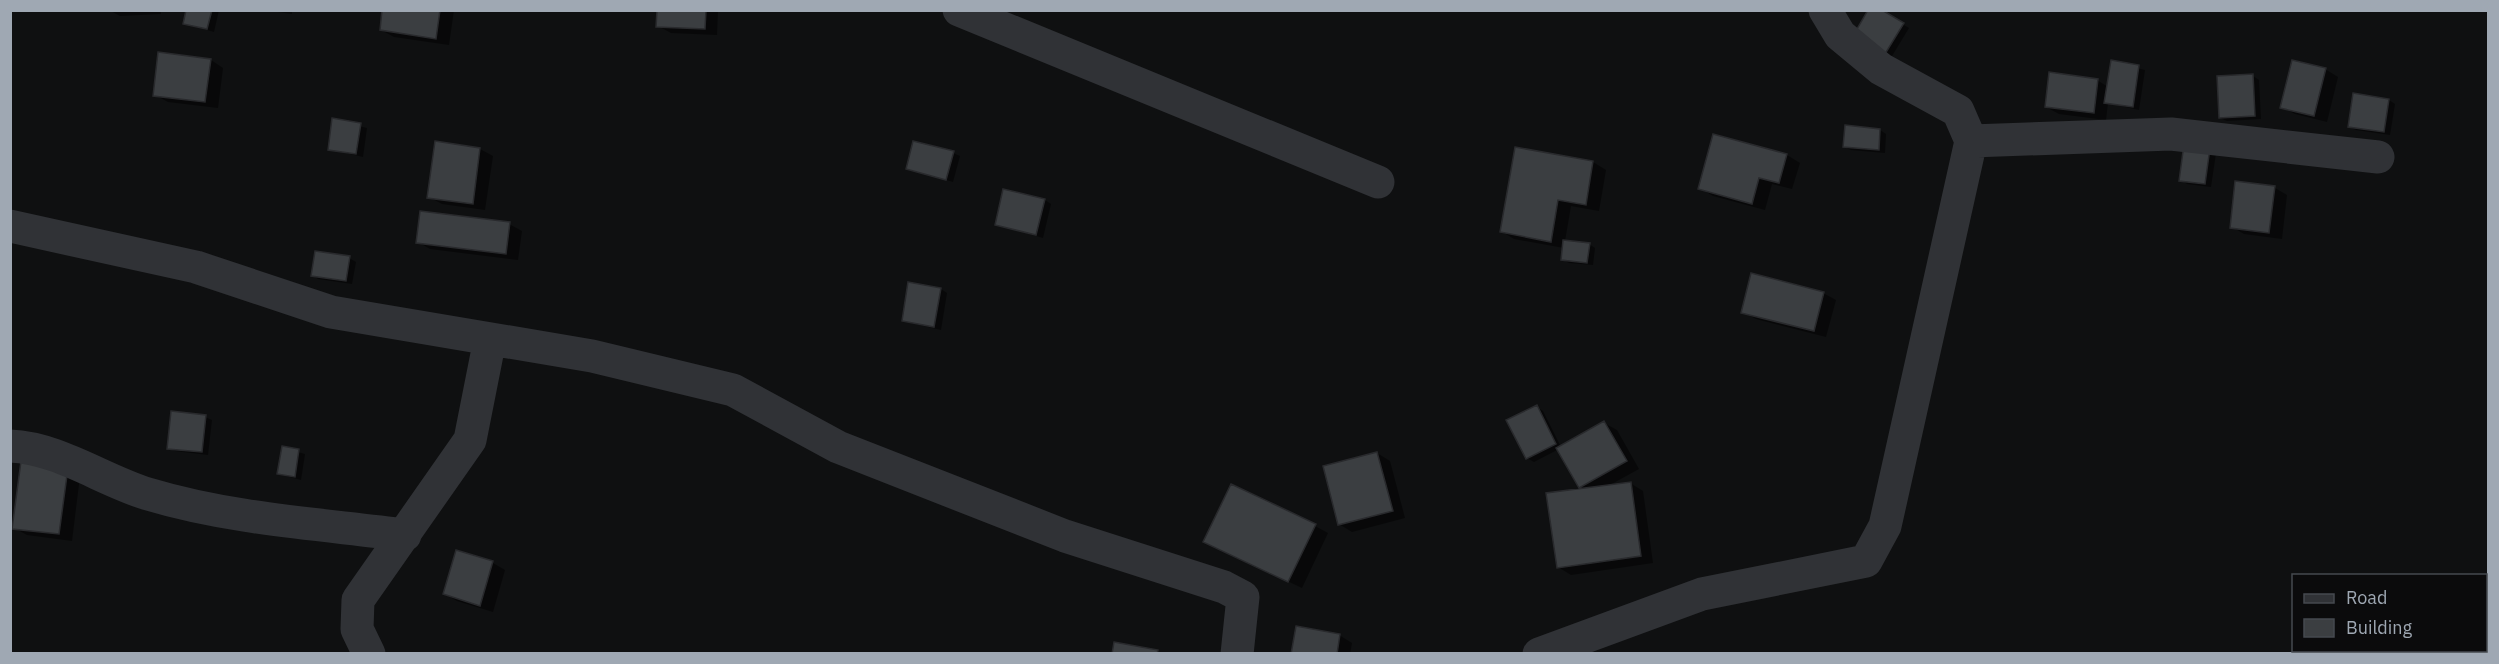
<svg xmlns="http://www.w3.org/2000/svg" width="2499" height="664" viewBox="0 0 2499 664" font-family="'IBM Plex Sans',sans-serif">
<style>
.shadow{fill:#0007}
.building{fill:#3b3e41;stroke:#292a2d;stroke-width:1.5}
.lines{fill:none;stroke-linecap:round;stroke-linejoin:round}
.minor{stroke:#303236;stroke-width:33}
</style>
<rect width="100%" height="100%" fill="#0f1011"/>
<!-- shadow -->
<path class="shadow" d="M109,10H161V14L120,16Z
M187,10H219L214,32L184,23Z
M264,10H292V14Z
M384,10H454L449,45L394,37L381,30Z
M659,10H718L717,35L671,33L658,26Z
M1879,10L1909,28L1892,56L1855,35Z
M211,60L223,68L218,108L168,102L155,95Z
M2112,62L2145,70L2139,110L2108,103L2106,120L2059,114L2046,107L2097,80L2108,87Z
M2325,69L2338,77L2327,122L2295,114L2282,107Z
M2253,76L2259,80L2261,119L2227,121L2220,118Z
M2389,100L2395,104L2390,135L2356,130L2349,127Z
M334,120L367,128L363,157L329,149Z
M1880,130L1886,134L1885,153L1851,150L1844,147Z
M1714,136L1787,155L1800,163L1792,189L1772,184L1765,210L1713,196L1700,188Z
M436,143L480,149L493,156L485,210L442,204L429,197Z
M2185,146L2216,153L2211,187L2187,184L2181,180Z
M1517,149L1593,162L1606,170L1599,211L1571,206L1565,241L1589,244L1595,248L1593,265L1569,263L1562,259L1564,248L1514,239L1501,231Z
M953,153L960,156L953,182L908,168Z
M2275,188L2287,195L2282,239L2244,234L2232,227Z
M1045,200L1051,204L1043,238L996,224Z
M509,224L522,231L518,260L430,249L418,242Z
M349,258L356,262L352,284L318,279L312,275Z
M941,289L947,293L941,330L903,321Z
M1823,293L1836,300L1826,337L1756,319L1743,312Z
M1537,407L1543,411L1561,447L1604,423L1617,430L1639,469L1608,486L1630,483L1643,491L1653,563L1571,575L1558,567L1584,490L1580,487L1559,449L1534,462L1527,458L1509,421Z
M205,417L212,420L208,455L175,451L168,448Z
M283,448L305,454L301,480L279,474Z
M1377,453L1390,461L1405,518L1352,532L1339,524Z
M22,463L80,476L72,541L27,535L14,528Z
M1315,526L1328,533L1302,588L1218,548Z
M457,552L493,563L505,570L493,612L457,601L445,594Z
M1339,635L1352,643L1350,654H1293Z"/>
<!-- building -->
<path class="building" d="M186,10H212L207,29L183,24Z
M382,10H440L436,39L380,30Z
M657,10H706L705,29L656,27Z
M1868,10H1882L1904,23L1885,54L1853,36Z
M158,52L211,59L205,102L153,96Z
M2111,60L2139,65L2133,107L2104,103Z
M2292,60L2326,68L2314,116L2280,108Z
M2049,72L2098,79L2094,113L2045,107Z
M2253,74L2255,116L2219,118L2217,76Z
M2353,93L2389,99L2384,132L2348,127Z
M332,118L361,123L356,154L328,150Z
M1845,125L1880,129L1879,150L1843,147Z
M1713,134L1787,154L1779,183L1759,178L1752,204L1698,189Z
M435,141L480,148L473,204L427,198Z
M913,141L954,151L946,180L906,169Z
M2184,144L2210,148L2205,184L2179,181Z
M1515,147L1593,161L1586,205L1558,200L1551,242L1500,232Z
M2235,181L2275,186L2269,233L2230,228Z
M1003,189L1045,199L1036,235L995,225Z
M420,211L510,222L506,254L416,243Z
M1563,240L1590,243L1587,263L1561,260Z
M315,251L350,256L346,281L311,276Z
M1751,273L1824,292L1814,331L1741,313Z
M908,282L941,288L934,327L902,321Z
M1537,405L1556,444L1526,459L1506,420Z
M171,411L206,415L202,452L167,449Z
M1604,421L1627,461L1579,488L1556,448Z
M282,446L299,449L295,477L277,474Z
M1377,452L1393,511L1338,525L1323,466Z
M21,461L68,468L59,534L12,529Z
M1631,482L1641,556L1557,568L1546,493Z
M1231,484L1316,524L1288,582L1203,542Z
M456,550L493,561L480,606L443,594Z
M1296,626L1340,634L1337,654H1291Z
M1114,642L1158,650L1157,654H1112Z"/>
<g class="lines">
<!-- minor -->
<path class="minor" d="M959,10L1378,182
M1971,141L2171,134L2378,157
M10,226L196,267L331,312L592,356L733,390L838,447L1065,536L1224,587L1243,597L1237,654
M10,446C59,448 102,480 148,494C231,519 320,524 405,535
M369,654L357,629L358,600L470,440L490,339
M1539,654L1702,594L1866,561L1885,526L1971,141L1958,111L1881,69L1840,35L1825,10"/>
</g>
<!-- border -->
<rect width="2499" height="664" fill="none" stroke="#9fa8b3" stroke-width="24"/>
<!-- legend -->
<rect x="2292" y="574" width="195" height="78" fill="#0b0b0c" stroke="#464a4f" stroke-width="1.5"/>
<rect x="2304" y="594" width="30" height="9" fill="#303236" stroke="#464a4f" stroke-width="1.5"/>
<text x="2346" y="604" font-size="18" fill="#9fa8b3">Road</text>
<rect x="2304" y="619" width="30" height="18" fill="#3b3e41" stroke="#464a4f" stroke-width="1.5"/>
<text x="2346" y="634" font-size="18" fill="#9fa8b3">Building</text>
</svg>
